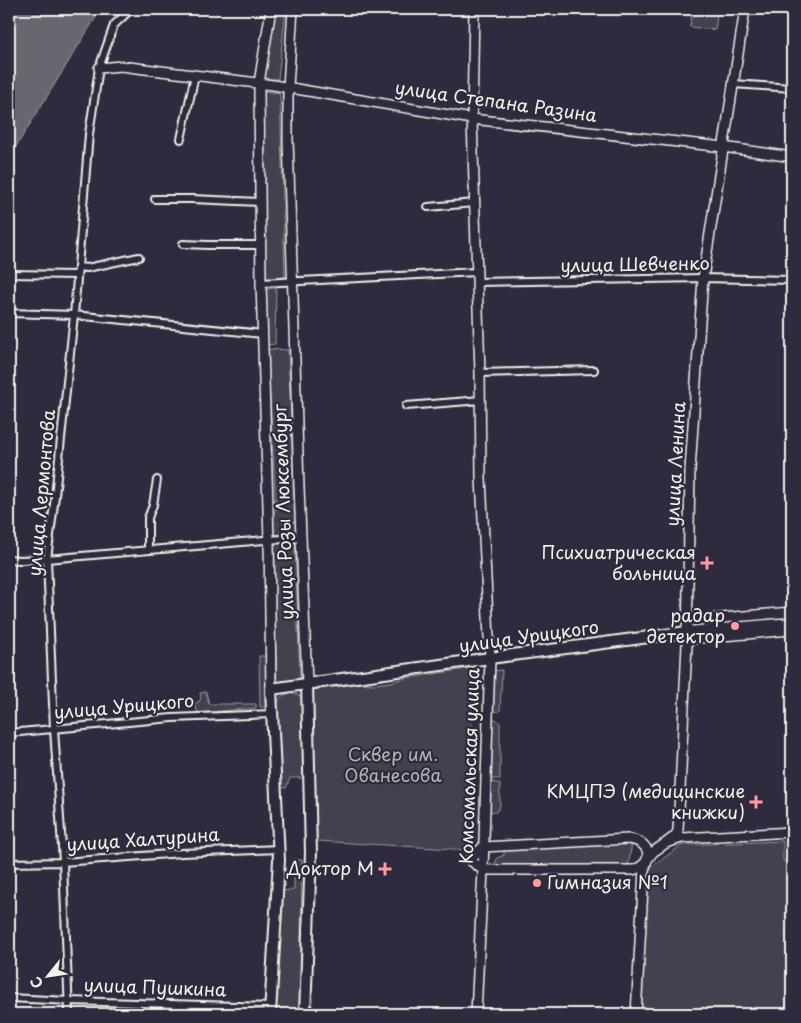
<svg xmlns="http://www.w3.org/2000/svg" width="801" height="1023" viewBox="0 0 801 1023" font-family="'Playpen Sans',sans-serif">
<style>
.green{fill:#454050;stroke:#9c989c}
.water{fill:#6a6670;stroke:#a19ea0}
.lines{fill:none;stroke-linecap:round;stroke-linejoin:round}
.street-casing{stroke:#f4f1e8;stroke-width:10}
.secondary-casing{stroke:#f4f1e8;stroke-width:12}
.primary-casing{stroke:#f4f1e8;stroke-width:14}
.street{stroke:#2f2a3d;stroke-width:6}
.secondary{stroke:#2f2a3d;stroke-width:9}
.primary{stroke:#2f2a3d;stroke-width:10}
.poi-dot{fill:#ff9aa2;stroke:#2f2a3d;stroke-width:2}
.labels{text-anchor:middle;stroke-width:4.5;stroke-linejoin:round;paint-order:stroke}
.street-label{font-size:18px;fill:#f4f1e8;stroke:#2f2a3d}
.poi-label{font-size:18px;fill:#f4f1e8;stroke:#2f2a3d;text-anchor:end}
.park-label{font-size:18px;fill:#b7b3b3;stroke:#2f2a3d}
</style>
<rect width="100%" height="100%" fill="#2f2a3d"/>
<filter id="ink" filterUnits="userSpaceOnUse"><feTurbulence type="fractalNoise" baseFrequency=".02" numOctaves="2"/><feDisplacementMap in="SourceGraphic" scale="10" xChannelSelector="R" yChannelSelector="G"/><feConvolveMatrix kernelMatrix="1 2 1 2 8 2 1 2 1" color-interpolation-filters="sRGB"/></filter>
<g filter="url(#ink)">
<!-- green -->
<path class="green" d="M274,9H286L278,79H264Z
M692,9H718L715,30L690,27Z
M263,91L280,93L285,277L264,280Z
M272,288H276L275,344L266,345L264,293L268,289Z
M266,349L288,350L296,534L273,535L272,514L276,510L270,398L267,395Z
M272,544H295L300,680L277,683Z
M259,656H267V707H260Z
M473,668L469,850L317,841L313,690L361,683L375,684L391,682L406,678Z
M502,670L500,711L490,712L492,671Z
M206,692L209,704H256V708L198,713L194,703L199,702L201,698L200,693Z
M290,693C296,693 301,695 302,701L304,778H290L286,788L280,787L277,706C278,698 282,695 290,693Z
M496,719L500,723V779H488L492,720Z
M493,782L500,784V806L496,812L489,811V785L490,783Z
M783,841V861H792V1014H639L645,899C645,899 648,891 648,891C649,879 644,876 653,866L682,845Z
M632,843L628,867H494L497,858L504,855V849Z
M294,860H302L300,1014H274L279,891L294,890Z"/>
<!-- water -->
<path class="water" d="M9,9H101L9,158Z"/>
<g class="lines">
<!-- street casing -->
<g class="street-casing">
<path id="street" d="M733,84L792,88
M181,139L195,75
M155,199H192L260,202
M428,207L475,203
M183,244L208,245H261
M78,267L87,268L139,257
M9,274L77,275
M478,282L703,278L792,280
M261,283L477,272
M9,313L74,315L263,334
M480,373L594,370
M406,406L481,400
M148,550V518L153,505L157,480
M9,559L20,560L47,559L264,540L301,538
M9,733L172,718L272,714
M9,863L63,862L182,853L279,849
M9,998L69,1001L271,1007
M69,1014L63,862L54,729L47,559L55,496L74,315L89,134L99,68L114,25L131,9"/>
</g>
<!-- secondary casing -->
<g class="secondary-casing">
<path id="secondary" d="M293,9L288,87V139L299,487L307,684
M474,9L472,119L480,373L481,478L490,658L483,870L476,1014
M99,68L121,66L273,85L472,119L723,147L792,157
M687,621L792,612
M687,639L792,630
M271,689L269,540L261,283L259,94V83L271,9
M628,839C651,841 656,863 633,870H483L470,860L483,847Z
M666,843L675,836L678,831L687,644L690,470L703,278L745,9
M636,1014L644,870L647,860L653,852L666,843L682,838L792,832"/>
</g>
<!-- primary casing -->
<g class="primary-casing">
<path id="primary" d="M270,1014L279,860L271,689L490,658L687,632L792,623
M305,1014L311,853L307,684"/>
</g>
<!-- street -->
<use href="#street" class="street"/>
<!-- secondary -->
<use href="#secondary" class="secondary"/>
<!-- primary -->
<use href="#primary" class="primary"/>
</g>
</g>
<!-- markers -->
<g class="poi-dot">
<path d="M704.5 555.5h5v5h5v5h-5v5h-5v-5h-5v-5h5z"/>
<circle cx="735" cy="626" r="5"/>
<path d="M753.5 794.5h5v5h5v5h-5v5h-5v-5h-5v-5h5z"/>
<path d="M382.5 861.5h5v5h5v5h-5v5h-5v-5h-5v-5h5z"/>
<circle cx="537" cy="883" r="5"/>
</g>
<g class="labels">
<!-- street labels -->
<g class="street-label">
<text transform="translate(496 102) rotate(8)" y="6">улица Степана Разина</text>
<text transform="translate(635 265) rotate(-1)" y="6">улица Шевченко</text>
<text transform="translate(676 464) rotate(-87)" y="6">улица Ленина</text>
<text transform="translate(42 493) rotate(-85)" y="6">улица Лермонтова</text>
<text transform="translate(284 512) rotate(-92)" y="6">улица Розы Люксембург</text>
<text transform="translate(529 637) rotate(-8)" y="6">улица Урицкого</text>
<text transform="translate(124 707) rotate(-5)" y="6">улица Урицкого</text>
<text transform="translate(470 766) rotate(-88)" y="6">Комсомольская улица</text>
<text transform="translate(143 840) rotate(-4)" y="6">улица Халтурина</text>
<text transform="translate(155 988) rotate(2)" y="6">улица Пушкина</text>
</g>
<!-- poi labels -->
<g class="poi-label">
<text x="696" y="559">Психиатрическая<tspan x="696" dy="21">больница</tspan></text>
<text x="725" y="622">радар<tspan x="725" dy="21">детектор</tspan></text>
<text x="745" y="798">КМЦПЭ (медицинские<tspan x="745" dy="21">книжки)</tspan></text>
<text x="374" y="875">Доктор М</text>
<text x="547" y="889" text-anchor="start">Гимназия №1</text>
</g>
<!-- park labels -->
<g class="park-label">
<text x="393" y="761">Сквер им.<tspan x="393" dy="21">Ованесова</tspan></text>
</g>
</g>
<!-- margin -->
<rect width="801" height="1023" fill="none" stroke="#2f2a3d" stroke-width="30"/>
<rect x="15" y="15" width="771" height="993" fill="none" stroke="#f4f1e8" stroke-width="2" filter="url(#ink)"/>
<!-- north arrow -->
<g transform="translate(48 976) rotate(240)" stroke="#2f2a3d" stroke-width="4" paint-order="stroke">
<path d="M0-4L9 19L0 12L-9 19Z" fill="#f4f1e8"/>
<text y="-8" font-size="14" font-weight="bold" text-anchor="middle" fill="#f4f1e8">С</text>
</g>
</svg>
